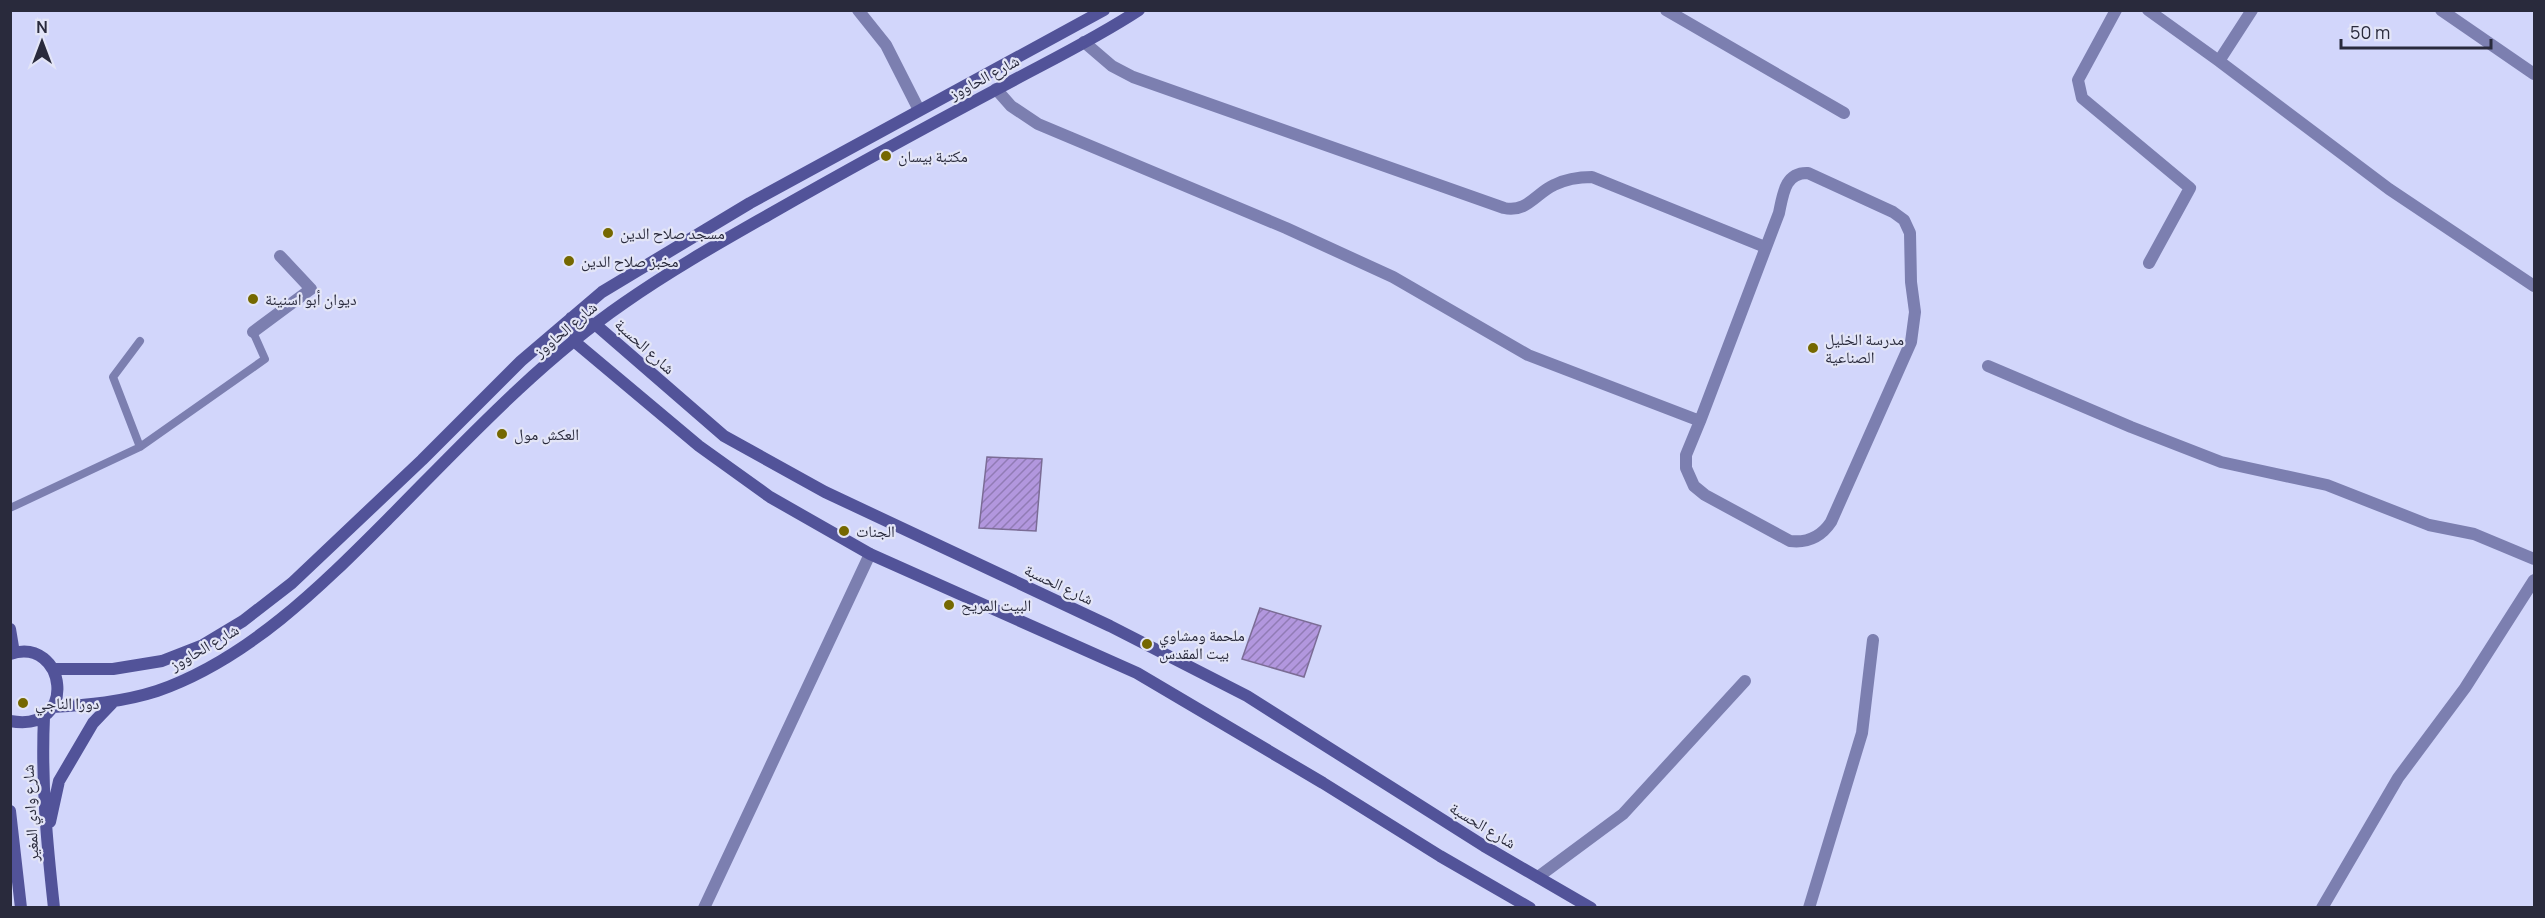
<svg xmlns="http://www.w3.org/2000/svg" width="2545" height="918" viewBox="0 0 2545 918" font-family="Manrope,'Noto Naskh Arabic',sans-serif">
<style>
.building{fill:url(#building-hatch);stroke:#7b6c95;stroke-width:1.5}
.lines{fill:none;stroke-linecap:round;stroke-linejoin:round}
.lane{stroke:#7c7fb0;stroke-width:8}
.street{stroke:#7c7fb0;stroke-width:12}
.secondary{stroke:#525399;stroke-width:12}
.poi-dot{fill:#756800;stroke:#e3e5f7;stroke-width:2}
.labels{text-anchor:middle;stroke-width:4.5;stroke-linejoin:round;paint-order:stroke}
.street-label{font-size:16px;fill:#292a3c;stroke:#e3e5f7}
.poi-label{font-size:16px;fill:#292a3c;stroke:#e3e5f7;text-anchor:start}
</style>
<defs>
<pattern id="building-hatch" width="6" height="6" patternUnits="userSpaceOnUse" patternTransform="scale(1.5)"><rect width="6" height="6" fill="#b297de"/><path d="M-1 1l2-2M0 6l6-6M5 7l2-2" fill="none" stroke="#917bb5"/></pattern>
</defs>
<rect width="100%" height="100%" fill="#d2d6fb"/>
<!-- building -->
<path class="building" d="M987,457L1042,459L1036,531L979,528Z
M1260,608L1321,626L1304,677L1242,659Z"/>
<g class="lines">
<!-- lane -->
<path class="lane" d="M140,447L113,377L140,341
M10,508L140,447L265,359L253,332"/>
<!-- street -->
<path class="street" d="M858,10L886,45L919,110
M1666,10L1844,113
M2116,10L2078,80L2082,98L2190,188L2149,263
M2148,10L2219,61L2389,189L2534,286
M2441,10L2534,74
M1084,42L1112,66L1133,77L1504,208C1527,213 1536,193 1554,185C1566,179 1579,177 1592,177L1765,247
M2219,61L2252,10
M996,89L1011,106L1038,124L1286,228L1393,277L1528,355L1700,421
M1808,173L1893,212L1904,220L1910,233L1911,282L1915,312L1911,342L1831,522C1821,537 1807,543 1790,541L1705,495L1694,486L1686,468V455L1700,421L1779,213C1783,194 1785,172 1808,173Z
M253,332L311,289L280,256
M1988,366L2131,427L2221,462L2327,485L2429,525L2474,534L2534,559
M1538,877L1623,814L1745,681
M704,908L870,554
M1809,908L1862,733L1873,640
M2322,908L2398,778L2465,688L2534,580"/>
<!-- secondary -->
<path class="secondary" d="M10,629L14,653
M10,654C66,635 80,734 10,721
M53,669H113L162,661L203,645L243,621L292,583L422,460L521,361L602,292L750,203L1104,10
M53,707C87,705 123,702 157,691C252,658 327,580 396,511C468,438 540,361 624,303C671,270 721,242 770,214C847,170 924,128 1001,87C1047,62 1095,39 1139,10
M44,717C41,781 47,844 54,908
M10,811L21,908
M50,822L59,781L93,723L114,701
M1530,908L1440,856L1323,783L1137,673L870,554L770,497L699,446L575,342L571,318L596,325L724,436L825,492L1110,626L1247,696L1484,846L1591,908"/>
</g>
<!-- markers -->
<g class="poi-dot">
<circle cx="886" cy="156" r="6"/>
<circle cx="608" cy="233" r="6"/>
<circle cx="569" cy="261" r="6"/>
<circle cx="253" cy="299" r="6"/>
<circle cx="1813" cy="348" r="6"/>
<circle cx="502" cy="434" r="6"/>
<circle cx="844" cy="531" r="6"/>
<circle cx="949" cy="605" r="6"/>
<circle cx="1147" cy="644" r="6"/>
<circle cx="23" cy="703" r="6"/>
</g>
<g class="labels">
<!-- street labels -->
<g class="street-label">
<text transform="translate(984 77) rotate(-28)" y="6">شارع الحاووز</text>
<text transform="translate(565 329) rotate(-40)" y="6">شارع الحاووز</text>
<text transform="translate(645 346) rotate(42)" y="6">شارع الحسبة</text>
<text transform="translate(1059 584) rotate(25)" y="6">شارع الحسبة</text>
<text transform="translate(204 647) rotate(-30)" y="6">شارع الحاووز</text>
<text transform="translate(30 813) rotate(-93)" y="6">شارع وادي المغير</text>
<text transform="translate(1483 825) rotate(31)" y="6">شارع الحسبة</text>
</g>
<!-- poi labels -->
<g class="poi-label">
<text x="898" y="162">مكتبة بيسان</text>
<text x="620" y="239">مسجد صلاح الدين</text>
<text x="581" y="267">مخبز صلاح الدين</text>
<text x="265" y="305">ديوان أبو اسنينة</text>
<text x="1825" y="345">مدرسة الخليل<tspan x="1825" dy="18">الصناعية</tspan></text>
<text x="514" y="440">العكش مول</text>
<text x="856" y="537">الجنات</text>
<text x="961" y="611">البيت المريح</text>
<text x="1159" y="641">ملحمة ومشاوي<tspan x="1159" dy="18">بيت المقدس</tspan></text>
<text x="35" y="709">دورا الناجي</text>
</g>
</g>
<!-- border -->
<rect width="2545" height="918" fill="none" stroke="#292a3c" stroke-width="24"/>
<!-- north arrow -->
<g transform="translate(42 42)" stroke="#e3e5f7" stroke-width="4.5" paint-order="stroke">
<path d="M0-4.5L10 22L0 15L-10 22Z" fill="#292a3c"/>
<text y="-9" font-size="16" font-weight="bold" text-anchor="middle" fill="#292a3c">N</text>
</g>
<!-- scale -->
<path d="M2341 39v9h150v-9" fill="none" stroke="#292a3c" stroke-width="3"/>
<text x="2350" y="39" font-size="18" fill="#292a3c" stroke="#e3e5f7" stroke-width="4.5" paint-order="stroke">50 m</text>
</svg>
